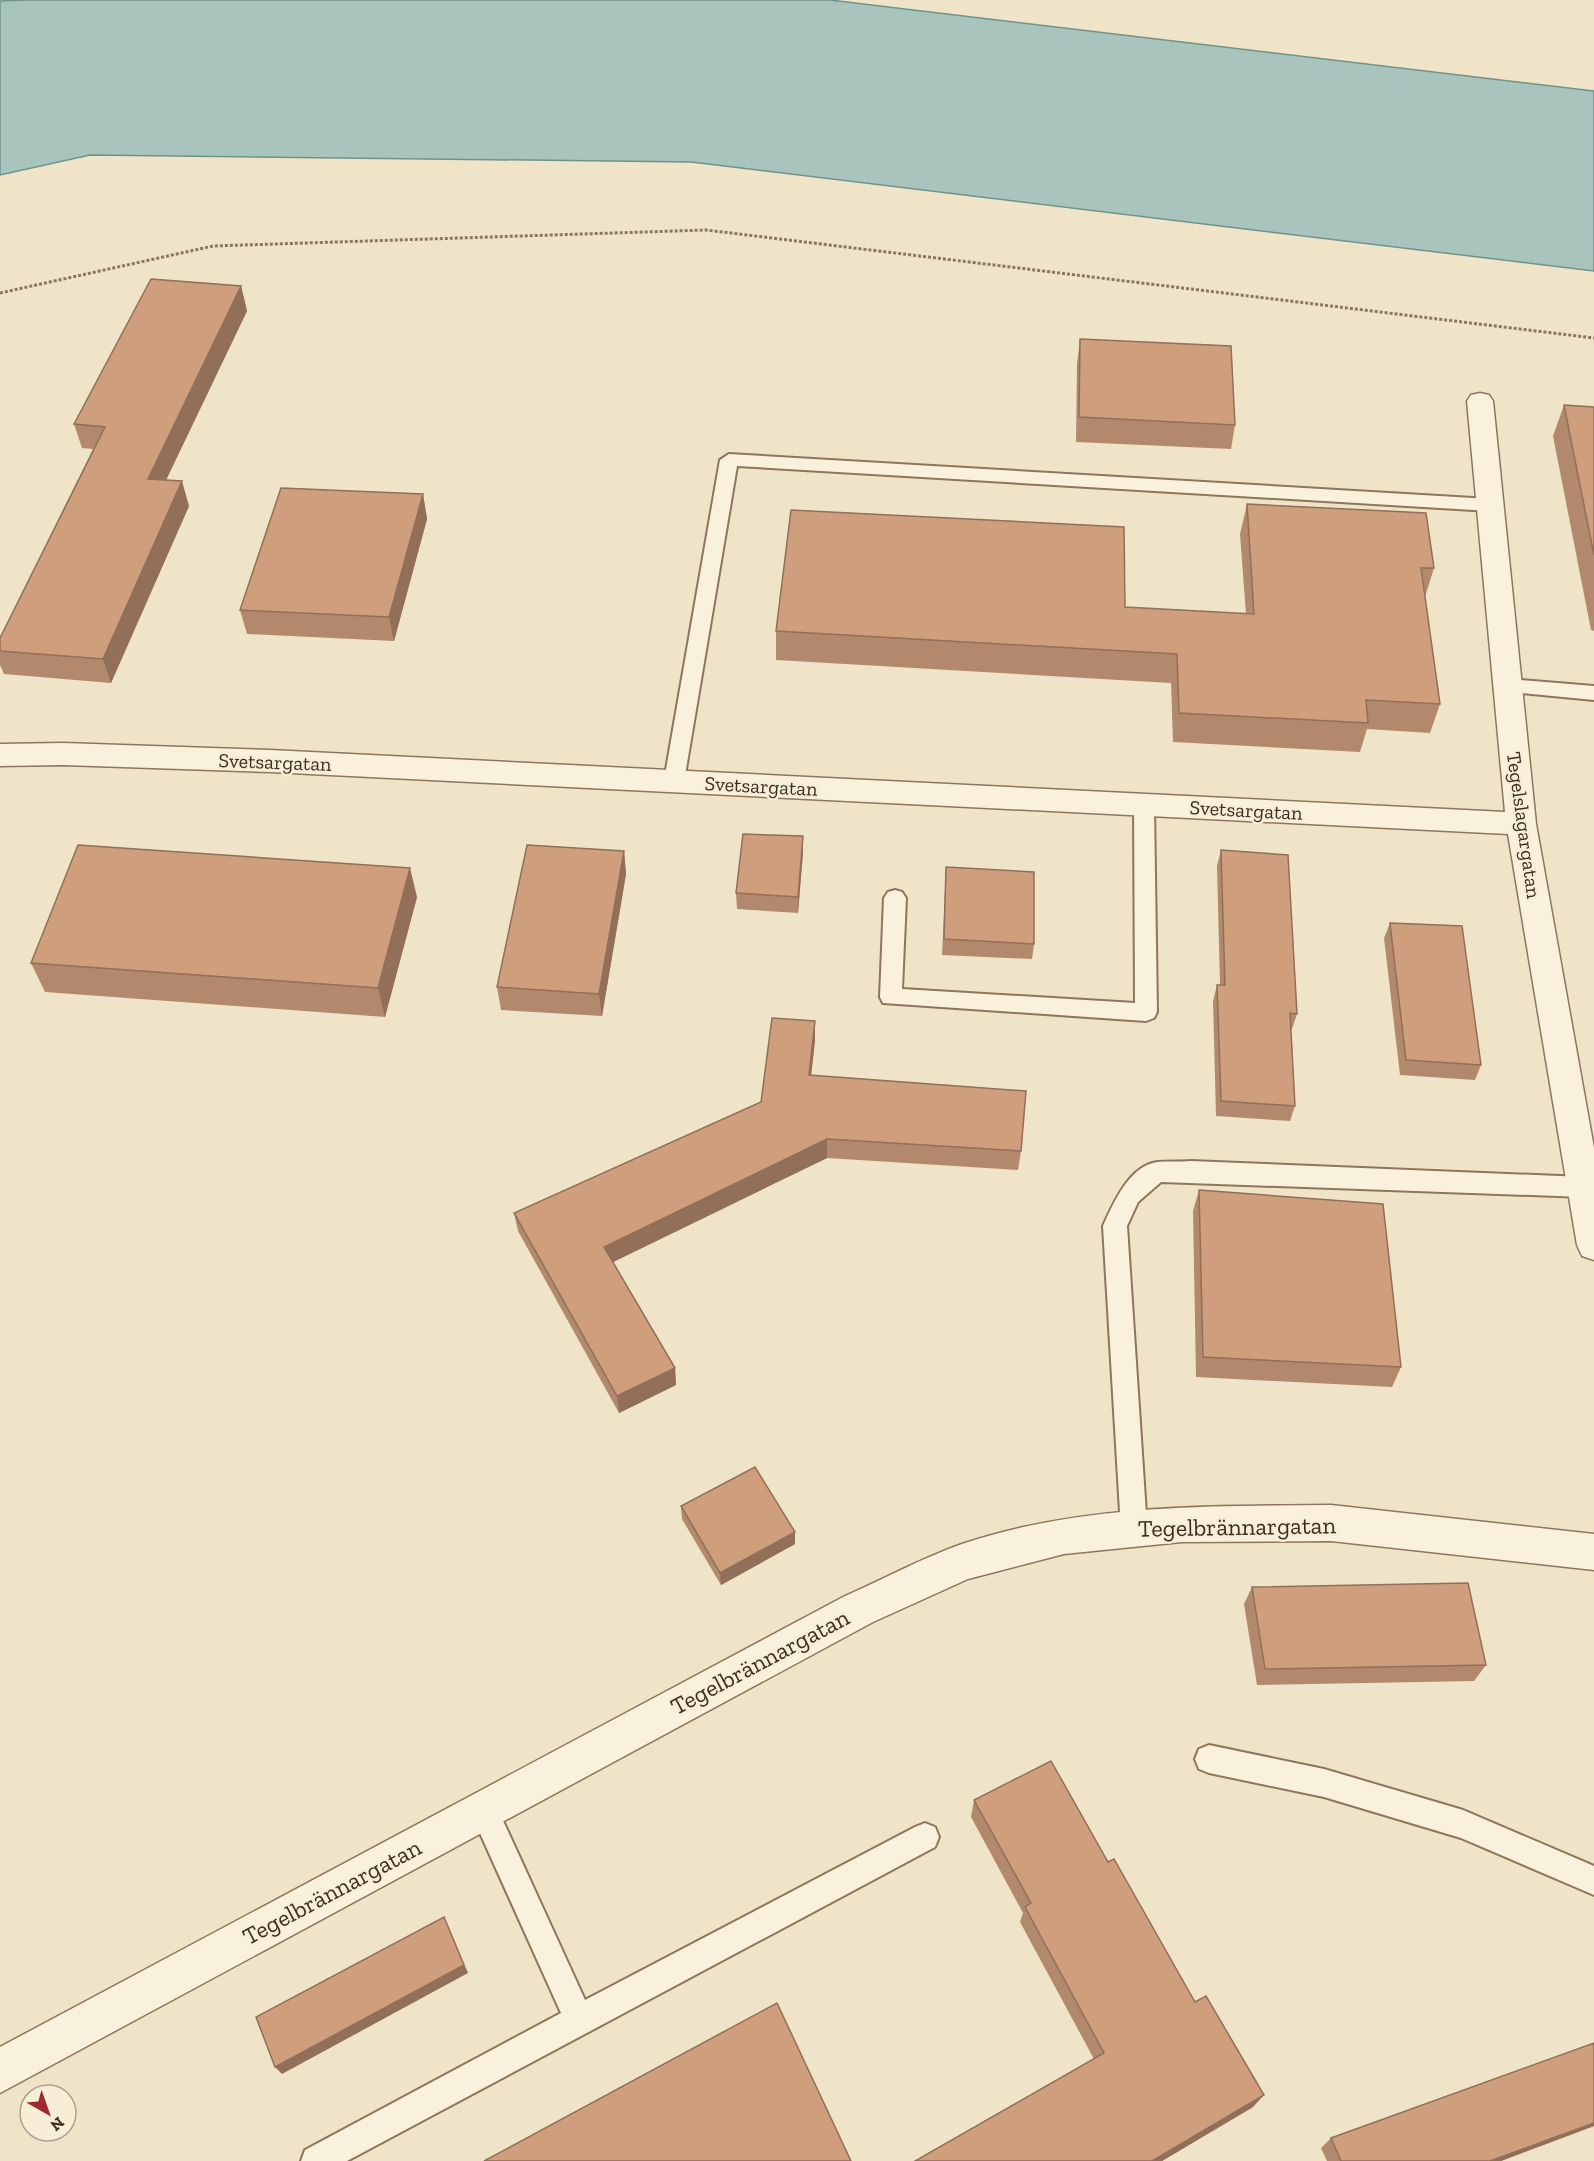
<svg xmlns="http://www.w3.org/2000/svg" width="1594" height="2161" viewBox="0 0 1594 2161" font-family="'Zilla Slab',serif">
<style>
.water{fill:#a9c4bc;stroke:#6f938a;stroke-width:1.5}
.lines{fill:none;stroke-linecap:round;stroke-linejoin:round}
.service-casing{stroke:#8d765c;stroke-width:4}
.minor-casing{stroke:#8d765c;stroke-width:3}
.path{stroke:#8d765c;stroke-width:3;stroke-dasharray:3 2;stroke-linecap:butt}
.service{fill:#faf1dc;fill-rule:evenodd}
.minor{fill:#faf1dc;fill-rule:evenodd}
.wall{fill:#b2896c}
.shaded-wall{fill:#916f58}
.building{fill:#cf9f7d;stroke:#916f58;stroke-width:1.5}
.labels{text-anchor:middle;stroke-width:5;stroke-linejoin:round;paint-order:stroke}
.street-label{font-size:20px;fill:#3d2e20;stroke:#f7eed8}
.near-street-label{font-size:24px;fill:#3d2e20;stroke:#f7eed8}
</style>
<rect width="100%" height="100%" fill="#f0e4c8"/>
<!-- water -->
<path class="water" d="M26,0H830L1594,91V271L691,162L90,155L0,175V1Z"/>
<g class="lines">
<!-- service casing -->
<g class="service-casing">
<path id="service" d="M729,454L1490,499L1499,505L1490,511L737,466L684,781L681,786L674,788L667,786L664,781L720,460Z
M1507,679L1594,686V700L1500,691L1497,686L1500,681Z
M1144,798L1151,800L1154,805L1157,1012L1154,1018L1146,1021L883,1003L880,997L884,898L888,892L895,890L902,892L906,898L902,989L1135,1003L1134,805L1137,800Z
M1191,1161L1584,1177L1592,1180L1594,1190L1584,1197L1161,1182L1138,1202L1127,1226L1147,1529L1143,1538L1134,1541L1125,1538L1121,1529L1103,1226C1113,1204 1129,1166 1157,1162C1168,1161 1180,1162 1191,1161Z
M1209,1745L1324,1769L1463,1810L1594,1866V1895L1461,1838L1324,1797L1209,1773L1199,1769L1195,1759L1199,1749Z
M484,1797L494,1801L585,2000L915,1827L925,1823L935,1827L939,1837L935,1847L347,2161H301L305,2150L561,2013L470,1811L474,1801Z"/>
</g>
<!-- minor casing -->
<g class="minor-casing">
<path id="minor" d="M1480,393L1489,395L1493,401L1536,824L1594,1148V1260L1582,1256L1577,1245L1508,834L270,772L63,765L0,766V744L63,743L270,750L1505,812L1467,401L1471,395Z
M1331,1505L1594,1534V1570L1331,1541L1182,1542L1064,1554L968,1579L873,1622L0,2093V2047L845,1596C884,1579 922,1558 962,1544C1081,1504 1207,1506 1331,1505Z"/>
</g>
<!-- path -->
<path class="path" d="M0,293L213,246L706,230L1594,338"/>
<!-- service -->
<use href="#service" class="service"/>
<!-- minor -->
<use href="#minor" class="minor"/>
</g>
<!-- wall -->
<path class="wall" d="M241,286L247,311L166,480L189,506L111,683L4,674L0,665V638L93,449L82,448L74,424Z
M1080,339L1235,425L1231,449L1076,442L1077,364Z
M1564,405L1594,407V631L1591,630L1553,436Z
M423,494L427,519L394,641L247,634L240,610Z
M1247,504L1434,568L1425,597L1440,704L1430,733L1367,729L1360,752L1173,742L1171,683L776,660V631L1125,607L1246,614L1240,534Z
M1221,850L1297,1014L1292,1029H1291L1295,1106L1290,1121L1216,1116L1213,1001L1217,985H1220L1217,866Z
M624,851L626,874L602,1016L501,1010L497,987Z
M803,852L798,913L737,909L736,893Z
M946,867L1034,944L1032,959L942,955Z
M417,897L385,1017L45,992L31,963Z
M1390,923L1481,1065L1475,1080L1400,1075L1384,938Z
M815,1021V1040L811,1076L1021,1151L1018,1170L827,1158L613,1262L675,1368L676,1385L619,1413L518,1231L514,1213L761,1102Z
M1199,1190L1401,1367L1392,1387L1196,1377L1193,1211Z
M681,1506L795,1532V1544L721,1585L682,1519Z
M1252,1587L1486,1665L1474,1681L1257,1685L1244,1604Z
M974,1800L1108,1862L1253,2107L1162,2161H915L1094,2059L1020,1922L1023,1913L971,1817Z
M1594,2043V2126L1501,2161H1327L1321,2148L1331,2138Z"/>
<!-- shaded-wall -->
<path class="shaded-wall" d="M241,286L247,311L155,503L148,479Z
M182,481L189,506L111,683L103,659Z
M423,494L427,519L394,641L389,617Z
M803,836V852L798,913V897Z
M624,851L626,874L602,1016L599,994Z
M410,868L417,897L385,1017L378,988Z
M815,1021V1040L809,1094V1075Z
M827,1139V1158L607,1265L604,1247Z
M675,1368L676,1385L619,1413L617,1396Z
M795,1532V1544L721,1585L720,1573Z
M444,1917L468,1973L282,2074L275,2067Z
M1264,2095L1253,2107L1162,2161H1152Z
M1594,2123V2126L1501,2161H1490Z"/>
<!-- building -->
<path class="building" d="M151,279L241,286L148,479L182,481L103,659L0,651V638L105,427L74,424Z
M1080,339L1231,346L1235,425L1079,417Z
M1564,405L1594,407V555Z
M281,488L423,494L389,617L240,610Z
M1247,504L1426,513L1434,568H1421L1440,704L1366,700L1368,723L1179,713L1177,654L776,631L791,510L1124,527L1125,607L1254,614Z
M743,834L803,836L798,897L736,893Z
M78,845L410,868L378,988L31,963Z
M527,845L624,851L599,994L497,987Z
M1221,850L1288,855L1297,1014L1290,1013L1295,1106L1221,1101L1217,985H1225Z
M946,867L1034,872V944L944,939Z
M1390,923L1462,926L1481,1065L1406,1060Z
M772,1018L815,1021L809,1075L1026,1091L1021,1151L827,1139L604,1247L675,1368L617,1396L514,1213L761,1102Z
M1199,1190L1383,1204L1401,1367L1203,1357Z
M755,1467L795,1532L720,1573L681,1506Z
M1468,1583L1486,1665L1265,1669L1252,1587Z
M1051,1761L1108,1862L1114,1859L1195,2002L1206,1996L1264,2095L1152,2161H915L1104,2053L1025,1907L1031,1903L974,1800Z
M444,1917L464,1965L275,2067L256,2017Z
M777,2003L851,2161H484Z
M1594,2043V2123L1490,2161H1341L1331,2138Z"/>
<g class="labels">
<!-- street labels -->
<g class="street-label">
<text transform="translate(275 762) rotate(2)" y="7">Svetsargatan</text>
<text transform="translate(761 786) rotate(3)" y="7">Svetsargatan</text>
<text transform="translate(1246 810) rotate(3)" y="7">Svetsargatan</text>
<text transform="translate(1524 825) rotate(82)" y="7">Tegelslagargatan</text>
</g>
<!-- near-street labels -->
<g class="near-street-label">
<text transform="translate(1237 1527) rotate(-1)" y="8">Tegelbrännargatan</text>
<text transform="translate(760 1662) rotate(-28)" y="8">Tegelbrännargatan</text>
<text transform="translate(332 1892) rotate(-28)" y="8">Tegelbrännargatan</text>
</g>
</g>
<!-- north arrow -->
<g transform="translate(48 2113) rotate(140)"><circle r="28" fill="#f7eed8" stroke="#ada18e" stroke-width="1.5"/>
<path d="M0-4.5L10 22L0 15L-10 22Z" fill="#9e2a2b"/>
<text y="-9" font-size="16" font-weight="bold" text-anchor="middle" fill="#3d2e20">N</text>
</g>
</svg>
